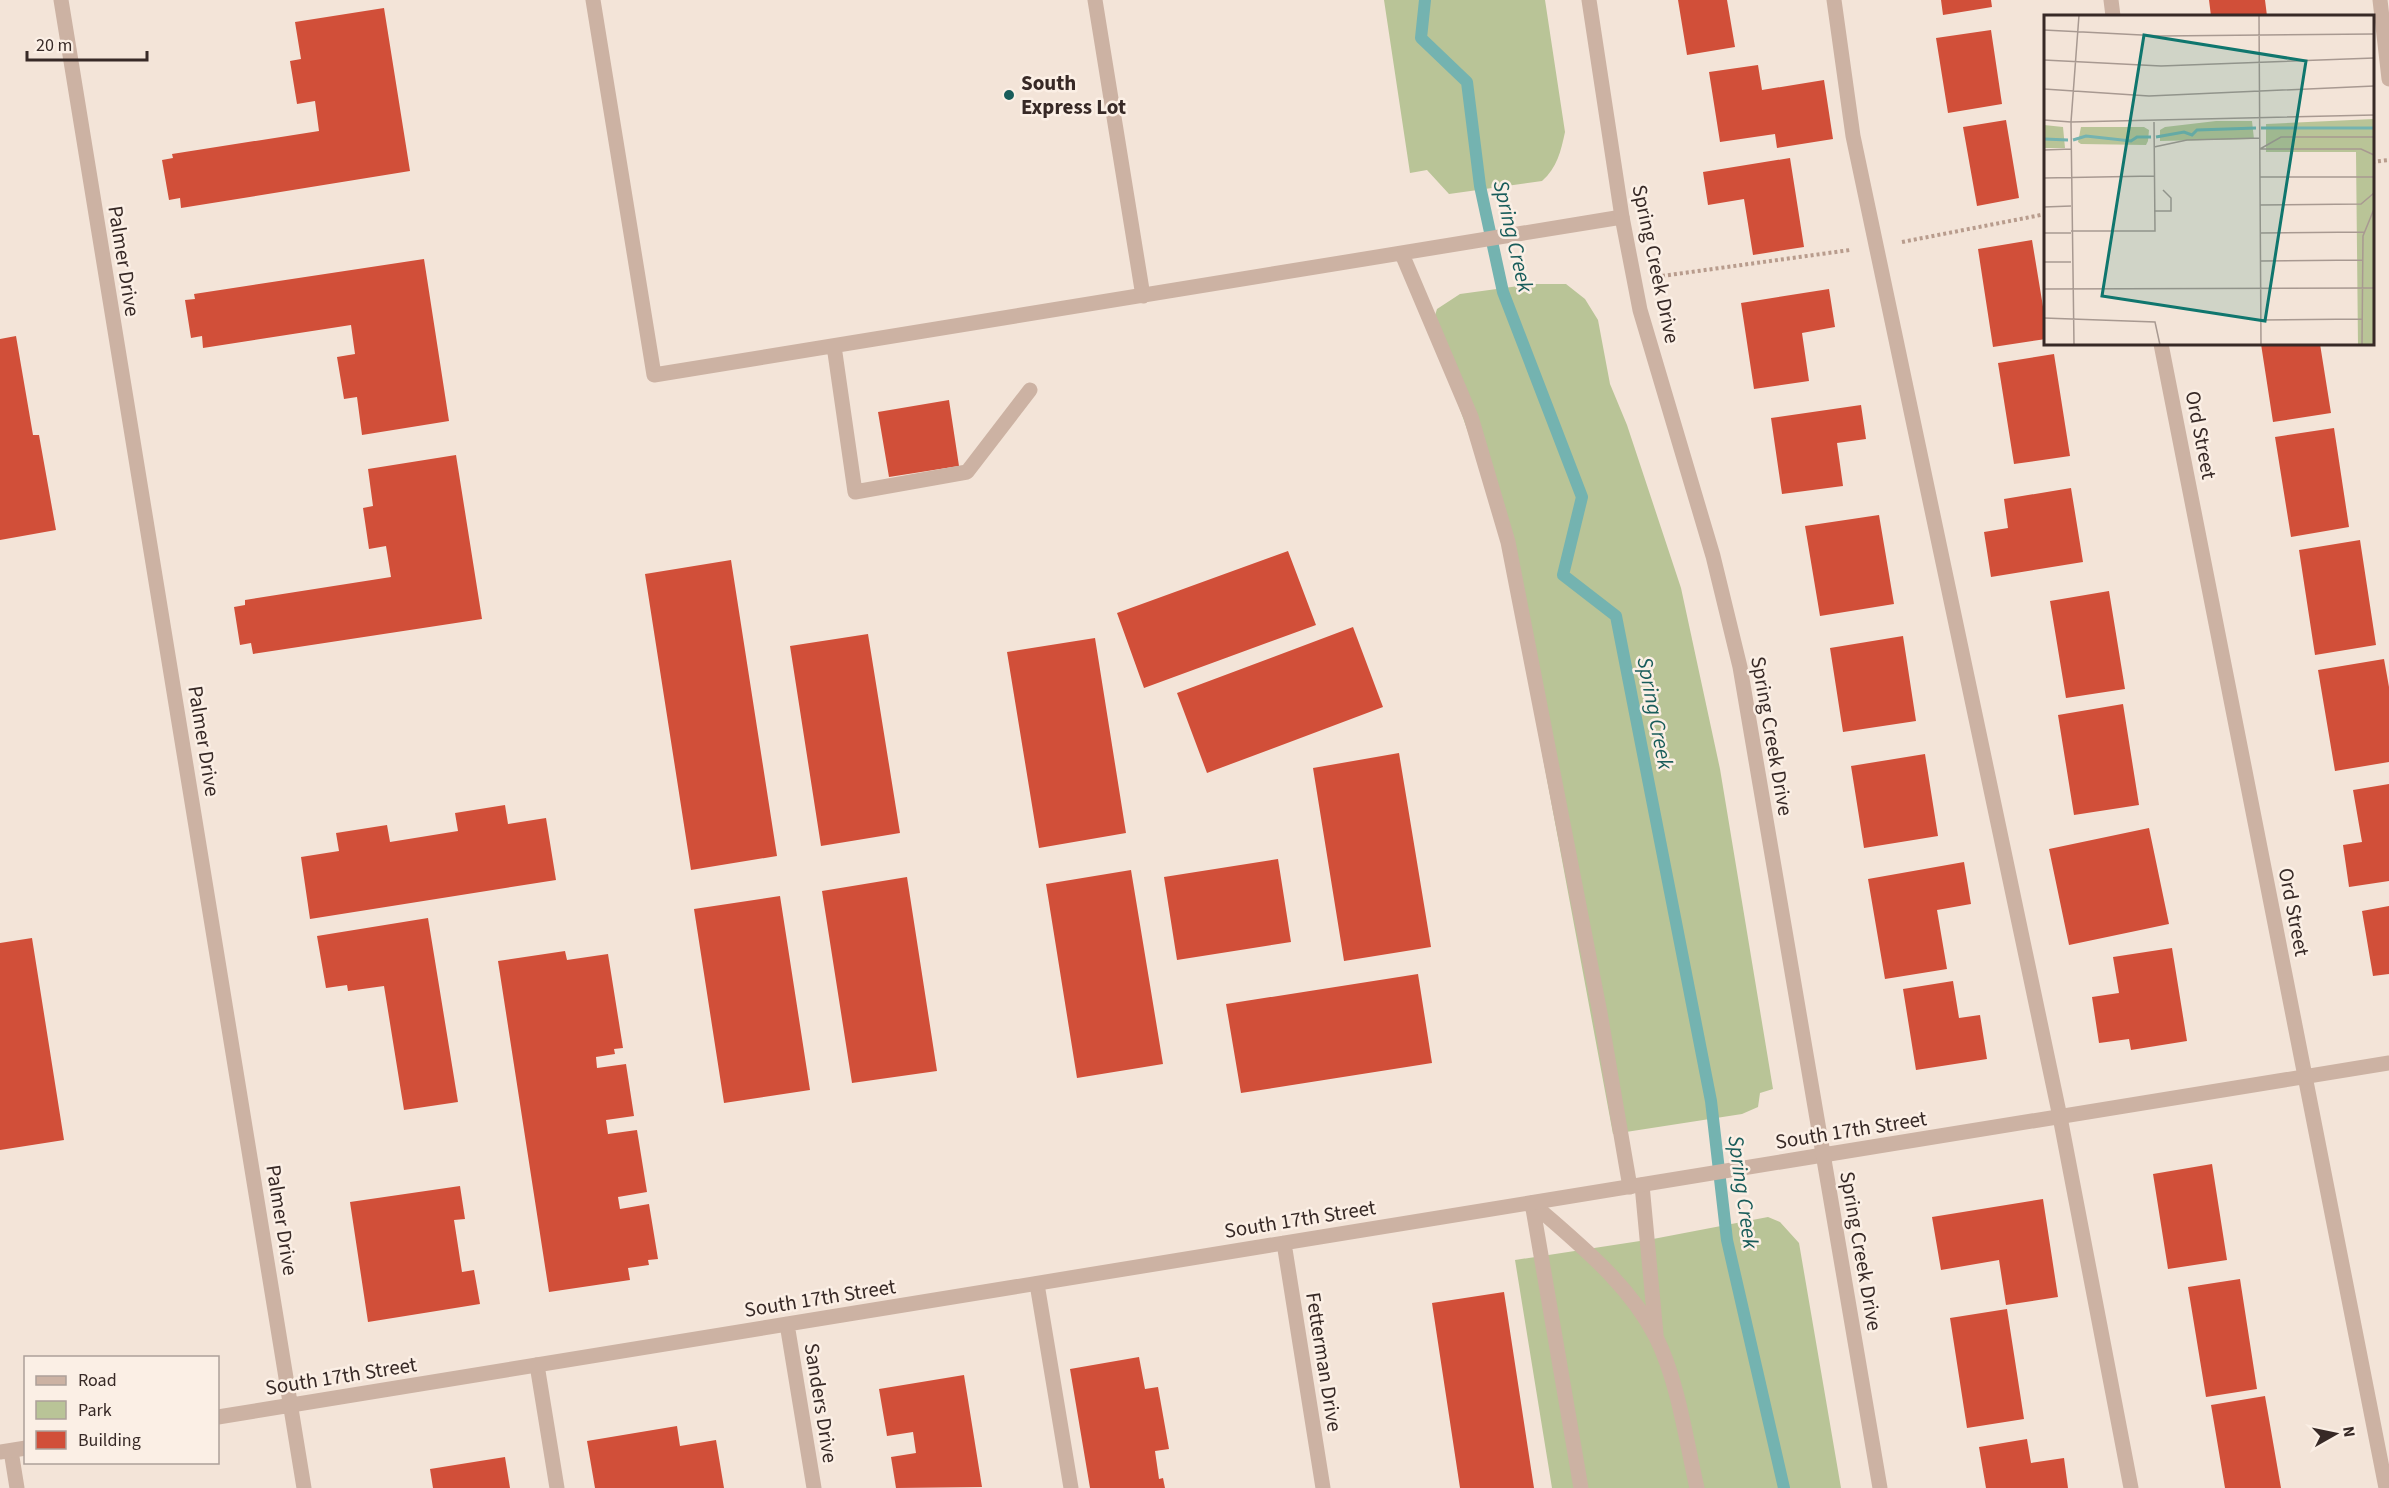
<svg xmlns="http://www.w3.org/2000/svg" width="2389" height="1488" viewBox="0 0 2389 1488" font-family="'Source Sans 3',sans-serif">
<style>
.green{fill:#b9c497}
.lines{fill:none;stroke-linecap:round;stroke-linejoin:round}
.stream{stroke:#74b3b0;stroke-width:12}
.building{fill:#d14f39}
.path{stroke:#b89c8d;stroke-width:4;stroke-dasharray:3 3;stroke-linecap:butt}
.service{stroke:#ccb2a3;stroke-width:15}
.minor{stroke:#ccb2a3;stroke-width:15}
.tertiary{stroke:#ccb2a3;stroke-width:15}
.poi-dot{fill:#185c5a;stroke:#fbefe5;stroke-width:2}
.labels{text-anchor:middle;stroke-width:5;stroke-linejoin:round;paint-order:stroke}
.poi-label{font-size:21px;font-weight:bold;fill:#372926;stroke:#fbefe5;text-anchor:start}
.street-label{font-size:21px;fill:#372926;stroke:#fbefe5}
.water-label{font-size:22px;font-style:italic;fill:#185c5a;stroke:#fbefe5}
.inset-river{fill:none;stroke:#74b3b0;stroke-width:3}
.inset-road{fill:none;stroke:#a89991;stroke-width:1.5}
.view{fill:#0f766e;fill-opacity:0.15;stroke:#0f766e;stroke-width:3}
.inset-edge{fill:none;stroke:#372926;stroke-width:3}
</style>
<rect width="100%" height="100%" fill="#f3e4d8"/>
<!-- green -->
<path class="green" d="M1384,0H1545L1565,132C1561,151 1557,168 1542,181L1449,194L1427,170L1410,173Z
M1534,284H1566L1585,299L1598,320L1610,384L1627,425L1681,588L1720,769L1773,1089L1760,1093L1758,1107L1742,1114L1613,1134L1498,516L1431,328L1437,309L1460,294Z
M1768,1217L1780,1222L1799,1243L1841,1488H1552L1515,1260L1653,1239Z"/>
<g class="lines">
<!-- stream -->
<path class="stream" d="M1425,0L1421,38L1467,82L1480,186L1503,292L1582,497L1563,575L1616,616L1711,1101L1727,1240L1784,1488"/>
</g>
<!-- building -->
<path class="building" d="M1678,0H1727L1735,47L1687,55Z
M1941,0H1991L1992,7L1943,15Z
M2209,0H2265L2267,16H2211Z
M384,8L410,171L181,208L180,198L169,200L162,160L173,158L172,154L319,131L315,101L297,104L290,61L301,59L295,22Z
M1991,30L2002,104L1948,113L1936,38Z
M1758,65L1762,90L1824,80L1833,139L1777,148L1775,134L1720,142L1709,72Z
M2006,120L2019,198L1977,206L1963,127Z
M1790,158L1804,247L1753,255L1744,199L1708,205L1703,172Z
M2032,240L2046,325V339L1993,347L1978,249Z
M424,259L449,421L362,435L357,397L344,399L337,357L355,354L351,325L203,348L202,336L191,338L185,300L195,299L194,294Z
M1829,289L1835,327L1802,333L1809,381L1754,389L1741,303Z
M16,336L33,435H39L56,530L0,540V339Z
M2261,344H2320L2331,413L2273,422Z
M2054,354L2070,456L2014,464L1998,363Z
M949,400L959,466L889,477L878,412Z
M1861,405L1866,439L1837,443L1843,486L1782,494L1771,418Z
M2334,428L2349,527L2291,537L2275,437Z
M456,455L482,619L253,654L251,643L240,645L234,607L245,605V600L391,577L386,546L369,549L363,508L373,506L368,469Z
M2071,488L2083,562L1991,577L1984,532L2008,528L2004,499Z
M1879,515L1894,604L1820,616L1805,526Z
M2360,540L2376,645L2315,655L2299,550Z
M1288,551L1316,625L1144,688L1117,613Z
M731,560L777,856L691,870L645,574Z
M2109,591L2125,689L2066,698L2050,601Z
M1353,627L1383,707L1207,773L1177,693Z
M868,634L900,833L821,846L790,646Z
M1903,636L1916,721L1843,732L1830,648Z
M1095,638L1126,833L1039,848L1007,652Z
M2384,659L2389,687V762L2335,771L2318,670Z
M2123,704L2139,805L2074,815L2058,715Z
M1399,753L1431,947L1344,961L1313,768Z
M1925,754L1938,836L1864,848L1851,766Z
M2389,784V881L2349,887L2343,845L2362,842L2353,790Z
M505,805L508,824L546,818L556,880L310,919L301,857L339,851L336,833L387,825L390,842L458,831L455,813Z
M2149,828L2169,924L2069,945L2049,849Z
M1278,859L1291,942L1177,960L1164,877Z
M1964,862L1971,904L1937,910L1947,969L1885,979L1868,879Z
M1131,870L1163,1064L1077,1078L1046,884Z
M907,877L937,1071L852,1083L822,891Z
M780,896L810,1090L724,1103L694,909Z
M2389,906V974L2373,976L2362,911Z
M428,918L458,1102L404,1110L384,986L348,991L347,985L326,988L317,936Z
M32,938L64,1140L0,1150V943Z
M2172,948L2187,1041L2131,1050L2129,1039L2099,1043L2092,997L2119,993L2113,957Z
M565,951L567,960L608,954L623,1048L614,1049L615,1054L596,1057L597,1068L626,1064L634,1116L606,1120L608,1134L637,1130L647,1192L618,1197L620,1209L649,1204L658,1259L648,1260L649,1265L628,1268L630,1280L549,1292L498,961Z
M1418,974L1432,1063L1241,1093L1226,1004Z
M1953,981L1959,1018L1980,1015L1987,1059L1916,1070L1903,989Z
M2212,1164L2227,1260L2168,1269L2153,1174Z
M460,1186L465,1219L454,1220L462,1272L474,1270L480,1304L368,1322L350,1202Z
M2043,1199L2058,1297L2006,1305L1999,1260L1941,1270L1932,1217Z
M2240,1279L2257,1389L2206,1397L2188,1287Z
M1504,1292L1534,1488H1460L1432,1303Z
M2007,1309L2024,1419L1967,1428L1950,1318Z
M1139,1357L1145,1389L1158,1387L1169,1449L1155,1451L1159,1479L1163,1478L1165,1488H1090L1070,1369Z
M964,1375L982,1487L896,1488L891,1457L916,1453L913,1432L887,1436L879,1389Z
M2265,1396L2281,1488H2225L2211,1405Z
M677,1426L680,1446L716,1440L724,1488H595L587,1441Z
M2027,1439L2031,1463L2064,1458L2068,1488H1986L1979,1447Z
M505,1457L510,1488H433L430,1469Z"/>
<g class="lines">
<!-- path -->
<path class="path" d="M2372,162L2389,160
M1902,242L2046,214
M1662,276L1850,250"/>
<!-- service -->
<path class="service" d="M593,0L654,375L1622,217
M1095,0L1143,296
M1834,0L1853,136L2060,1117L2131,1488
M2380,0L2389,79
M1402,254L1471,417L1508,542L1600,1013L1630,1187
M834,346L855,492L967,472L1030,390
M1642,1185L1656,1334
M1532,1203C1577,1243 1628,1282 1656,1337C1678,1381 1686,1440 1697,1488
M1532,1203L1581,1488
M1037,1284L1071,1488
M537,1365L557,1488
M11,1451L17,1488"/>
<!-- minor -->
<path class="minor" d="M61,0L304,1488
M2111,0L2113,16
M2161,344L2386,1488
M1284,1243L1323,1488
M787,1324L814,1488
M218,1417L1823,1155
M0,1452L26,1448"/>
<!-- tertiary -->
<path class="tertiary" d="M1589,0L1622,217L1640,310L1713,556L1740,667L1880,1488
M1823,1155L2389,1063"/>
</g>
<!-- markers -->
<circle class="poi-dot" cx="1009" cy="95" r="6"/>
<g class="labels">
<!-- poi labels -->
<g class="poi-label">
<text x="1021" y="90">South<tspan x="1021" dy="24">Express Lot</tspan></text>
</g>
<!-- street labels -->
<g class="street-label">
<text transform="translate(124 261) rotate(81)" y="7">Palmer Drive</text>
<text transform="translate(1656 264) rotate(78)" y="7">Spring Creek Drive</text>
<text transform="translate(2201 435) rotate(79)" y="7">Ord Street</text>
<text transform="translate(1772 736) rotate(80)" y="7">Spring Creek Drive</text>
<text transform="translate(204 741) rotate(81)" y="7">Palmer Drive</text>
<text transform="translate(2294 912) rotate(79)" y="7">Ord Street</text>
<text transform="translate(1851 1130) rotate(-9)" y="7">South 17th Street</text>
<text transform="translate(1300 1219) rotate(-9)" y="7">South 17th Street</text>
<text transform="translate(282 1220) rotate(81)" y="7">Palmer Drive</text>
<text transform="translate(1861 1251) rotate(80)" y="7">Spring Creek Drive</text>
<text transform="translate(820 1298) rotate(-9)" y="7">South 17th Street</text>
<text transform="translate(1324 1362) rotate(81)" y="7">Fetterman Drive</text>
<text transform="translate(341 1376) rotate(-9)" y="7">South 17th Street</text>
<text transform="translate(821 1403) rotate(81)" y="7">Sanders Drive</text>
</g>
<!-- water labels -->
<g class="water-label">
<text transform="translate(1514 236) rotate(77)" y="8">Spring Creek</text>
<text transform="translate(1656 713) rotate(79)" y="8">Spring Creek</text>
<text transform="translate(1744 1192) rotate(82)" y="8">Spring Creek</text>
</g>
</g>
<!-- overview -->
<g transform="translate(2044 15)">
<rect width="330" height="330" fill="#f3e4d8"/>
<path d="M330,104V330H314L312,137H222V109ZM172,106H208L210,124L116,126V115L121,112ZM0,110L19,112L21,133H0ZM37,112H100L105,115L104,126L102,130L37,129L34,127Z" fill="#b9c497"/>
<path class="inset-river" d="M217,113H330M112,122L140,117L148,120L153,115L212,113M0,124L24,125M29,125L42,121L87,126L93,122H107"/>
<path class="inset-road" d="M215,0L217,330M0,15L117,21L330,19M0,45L117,51L330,43M0,74L105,81L330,71M0,105L27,107M27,107L330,100M110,132L143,125L216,123M216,134L237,122H330M216,134H317L330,140M0,135L27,134M216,162H330M0,163L110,161M216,190L317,189L330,178M0,192L27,191M110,196H127V183L119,175M27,216H111L110,107M0,218H27M216,218L321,217M217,246L319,245M0,247H27M0,274L330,273M0,303L111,307L116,330M217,305L318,304M30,330L27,107L35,0M318,330L319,221L330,194"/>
<path class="view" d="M100,20L262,46L221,306L58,281Z"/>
<rect width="330" height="330" class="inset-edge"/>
</g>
<!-- legend -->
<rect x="24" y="1356" width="195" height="108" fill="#fbefe5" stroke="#ada099" stroke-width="1.5"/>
<rect x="36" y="1376" width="30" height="9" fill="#ccb2a3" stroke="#ada099" stroke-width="1.5"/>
<text x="78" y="1386" font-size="18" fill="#372926">Road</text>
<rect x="36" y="1401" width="30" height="18" fill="#b9c497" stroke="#ada099" stroke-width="1.5"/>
<text x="78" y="1416" font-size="18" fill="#372926">Park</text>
<rect x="36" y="1431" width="30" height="18" fill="#d14f39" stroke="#ada099" stroke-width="1.5"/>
<text x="78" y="1446" font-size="18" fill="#372926">Building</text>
<!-- north arrow -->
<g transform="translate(2335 1434) rotate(81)" stroke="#fbefe5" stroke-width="4.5" paint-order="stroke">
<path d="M0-4.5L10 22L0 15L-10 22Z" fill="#372926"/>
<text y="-9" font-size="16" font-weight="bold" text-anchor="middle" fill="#372926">N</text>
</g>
<!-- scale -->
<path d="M27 51v9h120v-9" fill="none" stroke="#372926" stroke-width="3"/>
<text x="36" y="51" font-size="18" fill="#372926" stroke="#fbefe5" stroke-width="4.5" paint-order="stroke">20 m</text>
</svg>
